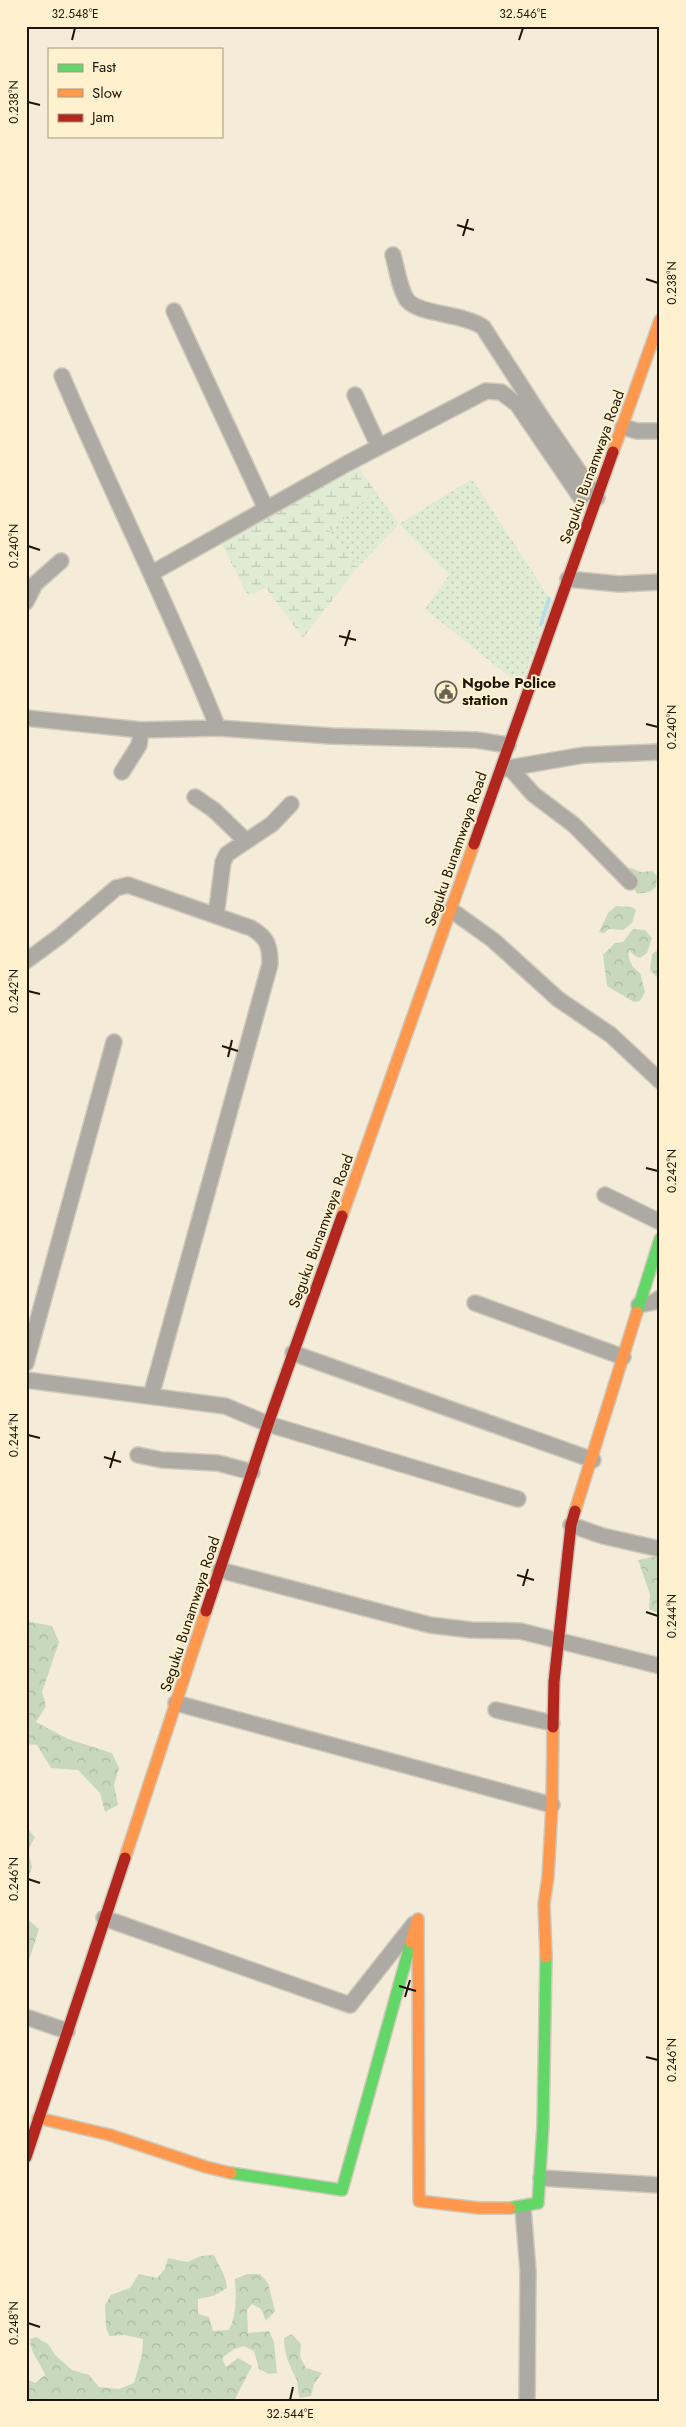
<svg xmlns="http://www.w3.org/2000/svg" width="686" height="2427" viewBox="0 0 686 2427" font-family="Jost,sans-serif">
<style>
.grass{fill:url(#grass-dots)}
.forest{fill:url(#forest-crowns)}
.wetland{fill:url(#wetland-marsh)}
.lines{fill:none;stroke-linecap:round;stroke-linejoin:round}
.stream{stroke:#b9dee4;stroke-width:4}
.street-casing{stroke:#cfc9bb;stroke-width:18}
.fast-casing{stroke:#cfc9bb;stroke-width:14}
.slow-casing{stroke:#cfc9bb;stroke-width:14}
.jam-casing{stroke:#cfc9bb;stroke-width:14}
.street{stroke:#ada9a3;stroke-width:15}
.fast{stroke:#63d668;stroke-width:11}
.slow{stroke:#ff974d;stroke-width:11}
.jam{stroke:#b3261e;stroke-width:11}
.ticks{fill:none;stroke:#1c170b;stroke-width:2}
.labels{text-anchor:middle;stroke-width:4;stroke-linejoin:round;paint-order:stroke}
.street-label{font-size:15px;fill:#1c170b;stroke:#fff1ce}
.poi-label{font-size:15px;font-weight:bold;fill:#1c170b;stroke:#fff1ce;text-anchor:start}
.neatline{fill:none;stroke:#1c170b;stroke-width:2}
.ticks-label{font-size:12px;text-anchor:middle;fill:#1c170b}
</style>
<defs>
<pattern id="grass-dots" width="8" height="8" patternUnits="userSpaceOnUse" patternTransform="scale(1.25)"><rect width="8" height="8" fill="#e0ebd4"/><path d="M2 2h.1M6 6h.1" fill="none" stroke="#c0c9b5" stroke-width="1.8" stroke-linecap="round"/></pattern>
<pattern id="forest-crowns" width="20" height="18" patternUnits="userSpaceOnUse" patternTransform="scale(1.25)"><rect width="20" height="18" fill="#c7d8bc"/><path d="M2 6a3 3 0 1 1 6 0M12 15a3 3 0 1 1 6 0" fill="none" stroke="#aab9a0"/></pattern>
<pattern id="wetland-marsh" width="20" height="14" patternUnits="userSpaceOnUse" patternTransform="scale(1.25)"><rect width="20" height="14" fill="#e0ebd4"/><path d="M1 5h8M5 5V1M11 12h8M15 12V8" fill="none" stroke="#c0c9b5"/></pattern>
</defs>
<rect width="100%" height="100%" fill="#f4ecd9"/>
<!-- grass -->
<path class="grass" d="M472,479L552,602L521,686L425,609L449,575L399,524L357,568L329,532L375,491L399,524Z"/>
<!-- forest -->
<path class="forest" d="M631,868L641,872L652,871L657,876L656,887L649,892L637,894L626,870Z
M616,906L632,907L636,910L632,923L623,930L609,929L604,933L599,932L608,913Z
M633,929L645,930L652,938L647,953L640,958L635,956L629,950C627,959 632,968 640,973L645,992L640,1001L634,1002L607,986L603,955L615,943L623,942Z
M656,951L660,954L659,979L650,970L652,954Z
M660,1555V1614L649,1609L650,1594L638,1560Z
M26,1621L52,1626L59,1642L42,1692L46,1706L36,1722L68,1739L112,1753L119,1768L114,1785L118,1805L105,1812L100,1793L78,1770L51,1768L37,1745L26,1744Z
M26,1827L35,1837L28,1850L32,1867L26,1885Z
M26,1918L39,1929L26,1970Z
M214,2255C219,2267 226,2275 227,2288L213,2296L198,2299V2314L209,2317L213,2331L229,2330C237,2314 236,2297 235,2279L247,2274H260L268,2283L275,2311L266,2321L261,2309L252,2304L247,2310L248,2333L269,2331L274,2342L277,2373L269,2374L259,2369L254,2351L244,2346L234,2349L222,2358L226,2367L238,2358L252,2366L234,2401H26V2379L35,2383L45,2375C40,2361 30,2354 30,2339L36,2337L48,2344L55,2355L72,2370L89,2375L99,2387L119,2389L134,2383L142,2355L143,2339L124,2335L109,2336L106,2327L105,2305L111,2295L130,2288L139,2274L157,2278L165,2269L168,2258L187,2262L201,2256Z
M292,2334L301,2344L300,2357L306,2368L322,2373L314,2384L311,2396L300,2398C297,2391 299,2385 296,2378C288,2362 285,2356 284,2338Z"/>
<!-- wetland -->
<path class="wetland" d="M357,465L375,491L329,532L357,568L303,638L266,588L248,596L219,539Z"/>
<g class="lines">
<!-- stream -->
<path class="stream" d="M541,624L549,599"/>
<!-- street casing -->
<g class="street-casing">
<path id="street" d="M393,255C397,269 399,288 407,300C419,315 463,313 483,327L538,412L597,498
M174,311L266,509
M62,376C112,494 170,608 218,728
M355,395L379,447
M623,427L637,431H660
M152,573L348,463L486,391L501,392L517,404L581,498
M568,579L619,584L660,582
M26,602L35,584L61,561
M26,718L141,730L218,728L331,736L476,740L508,745
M510,768L533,794L574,825L630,882
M503,769L584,755L660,752
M122,772L139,745L141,730
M195,797L214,810L246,841
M451,910L493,940L558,999L611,1035L660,1081
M216,916L223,862L227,854L272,824L291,804
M26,961L60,936L116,888L128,885L251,928C267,937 270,945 270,964L151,1396
M605,1195L660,1222
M475,1303L623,1357
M639,1305L654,1302L660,1298
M293,1353L593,1460
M26,1363L114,1042
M26,1380L225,1406L268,1424L518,1499
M138,1455L162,1460L218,1463L252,1472
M571,1525L603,1536L660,1549
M220,1570L430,1625L471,1630L520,1631L660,1666
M176,1703L552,1805
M496,1710L552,1723
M104,1918L350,2005L414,1924
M26,2017L67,2031
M541,2178L660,2185
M523,2208L528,2271L527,2401"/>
</g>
<!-- fast casing -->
<g class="fast-casing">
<path id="fast" d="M637,1312L660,1239
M231,2173L342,2190L411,1942
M510,2208L538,2203L543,2125L546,1957"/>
</g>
<!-- slow casing -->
<g class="slow-casing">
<path id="slow" d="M613,452L660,320
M342,1216L474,844
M575,1511L637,1312
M125,1858L206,1611
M411,1942L418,1919L419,2201L479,2208H510
M546,1957L544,1904L548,1877L552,1805L553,1727
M38,2118L110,2135L206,2167L231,2173"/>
</g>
<!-- jam casing -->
<g class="jam-casing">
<path id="jam" d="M474,844L613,452
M206,1611L268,1424L342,1216
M553,1727L554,1682L571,1525L575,1511
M26,2157L125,1858"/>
</g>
<!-- street -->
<use href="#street" class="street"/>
<!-- fast -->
<use href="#fast" class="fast"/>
<!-- slow -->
<use href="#slow" class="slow"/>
<!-- jam -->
<use href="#jam" class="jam"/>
</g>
<!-- ticks -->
<path class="ticks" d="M72,40L75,28M519,40L523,28M28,102L40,105M457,225L474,230M463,236L468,219M646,279L658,283M28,546L40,550M339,636L356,640M345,646L350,630M646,724L658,727M28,991L40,994M222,1046L238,1051M228,1057L232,1040M646,1168L658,1171M28,1435L40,1438M104,1457L121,1462M110,1468L115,1451M517,1575L534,1580M523,1586L528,1569M646,1612L658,1616M28,1879L40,1883M399,1986L416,1991M405,1997L410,1980M646,2057L658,2060M28,2323L40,2327M290,2400L293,2387"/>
<!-- icons -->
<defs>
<g id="civic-ring" transform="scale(1.125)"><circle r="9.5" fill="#fff1ce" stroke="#686253" stroke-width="1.5"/><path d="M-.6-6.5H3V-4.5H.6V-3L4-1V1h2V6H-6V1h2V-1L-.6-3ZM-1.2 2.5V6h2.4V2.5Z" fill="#686253"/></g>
</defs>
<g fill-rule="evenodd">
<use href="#civic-ring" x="446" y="692"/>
</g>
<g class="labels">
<!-- street labels -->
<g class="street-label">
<text transform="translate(592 467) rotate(-70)" y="5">Seguku Bunamwaya Road</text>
<text transform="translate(456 849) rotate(-71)" y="5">Seguku Bunamwaya Road</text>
<text transform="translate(321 1231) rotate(-70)" y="5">Seguku Bunamwaya Road</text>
<text transform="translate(190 1614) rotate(-72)" y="5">Seguku Bunamwaya Road</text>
</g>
<!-- poi labels -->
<g class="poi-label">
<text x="462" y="688">Ngobe Police<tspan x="462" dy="17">station</tspan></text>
</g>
</g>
<!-- border -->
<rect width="686" height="2427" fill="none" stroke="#fff1ce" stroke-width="55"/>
<!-- legend -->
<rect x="48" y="48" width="175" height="90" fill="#fff1ce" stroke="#a49a80"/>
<rect x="58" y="64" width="25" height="8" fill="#63d668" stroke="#a49a80"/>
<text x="92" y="72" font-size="15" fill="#1c170b">Fast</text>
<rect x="58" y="89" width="25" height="8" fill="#ff974d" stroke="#a49a80"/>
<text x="92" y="98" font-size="15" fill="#1c170b">Slow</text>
<rect x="58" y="114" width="25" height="8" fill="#b3261e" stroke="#a49a80"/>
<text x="92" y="122" font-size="15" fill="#1c170b">Jam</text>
<rect x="28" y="28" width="630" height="2372" class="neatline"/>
<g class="ticks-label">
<text x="75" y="18">32.548°E</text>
<text x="523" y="18">32.546°E</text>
<text transform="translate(14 102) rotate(-90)" y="4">0.238°N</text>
<text transform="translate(672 283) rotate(-90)" y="4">0.238°N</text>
<text transform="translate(14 546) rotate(-90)" y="4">0.240°N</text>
<text transform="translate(672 727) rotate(-90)" y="4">0.240°N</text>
<text transform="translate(14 991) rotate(-90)" y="4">0.242°N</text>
<text transform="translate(672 1171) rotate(-90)" y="4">0.242°N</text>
<text transform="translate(14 1435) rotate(-90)" y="4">0.244°N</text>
<text transform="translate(672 1616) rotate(-90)" y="4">0.244°N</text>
<text transform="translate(14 1879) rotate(-90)" y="4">0.246°N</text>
<text transform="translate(672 2060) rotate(-90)" y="4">0.246°N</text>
<text transform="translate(14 2323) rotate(-90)" y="4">0.248°N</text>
<text x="290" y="2418">32.544°E</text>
</g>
</svg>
